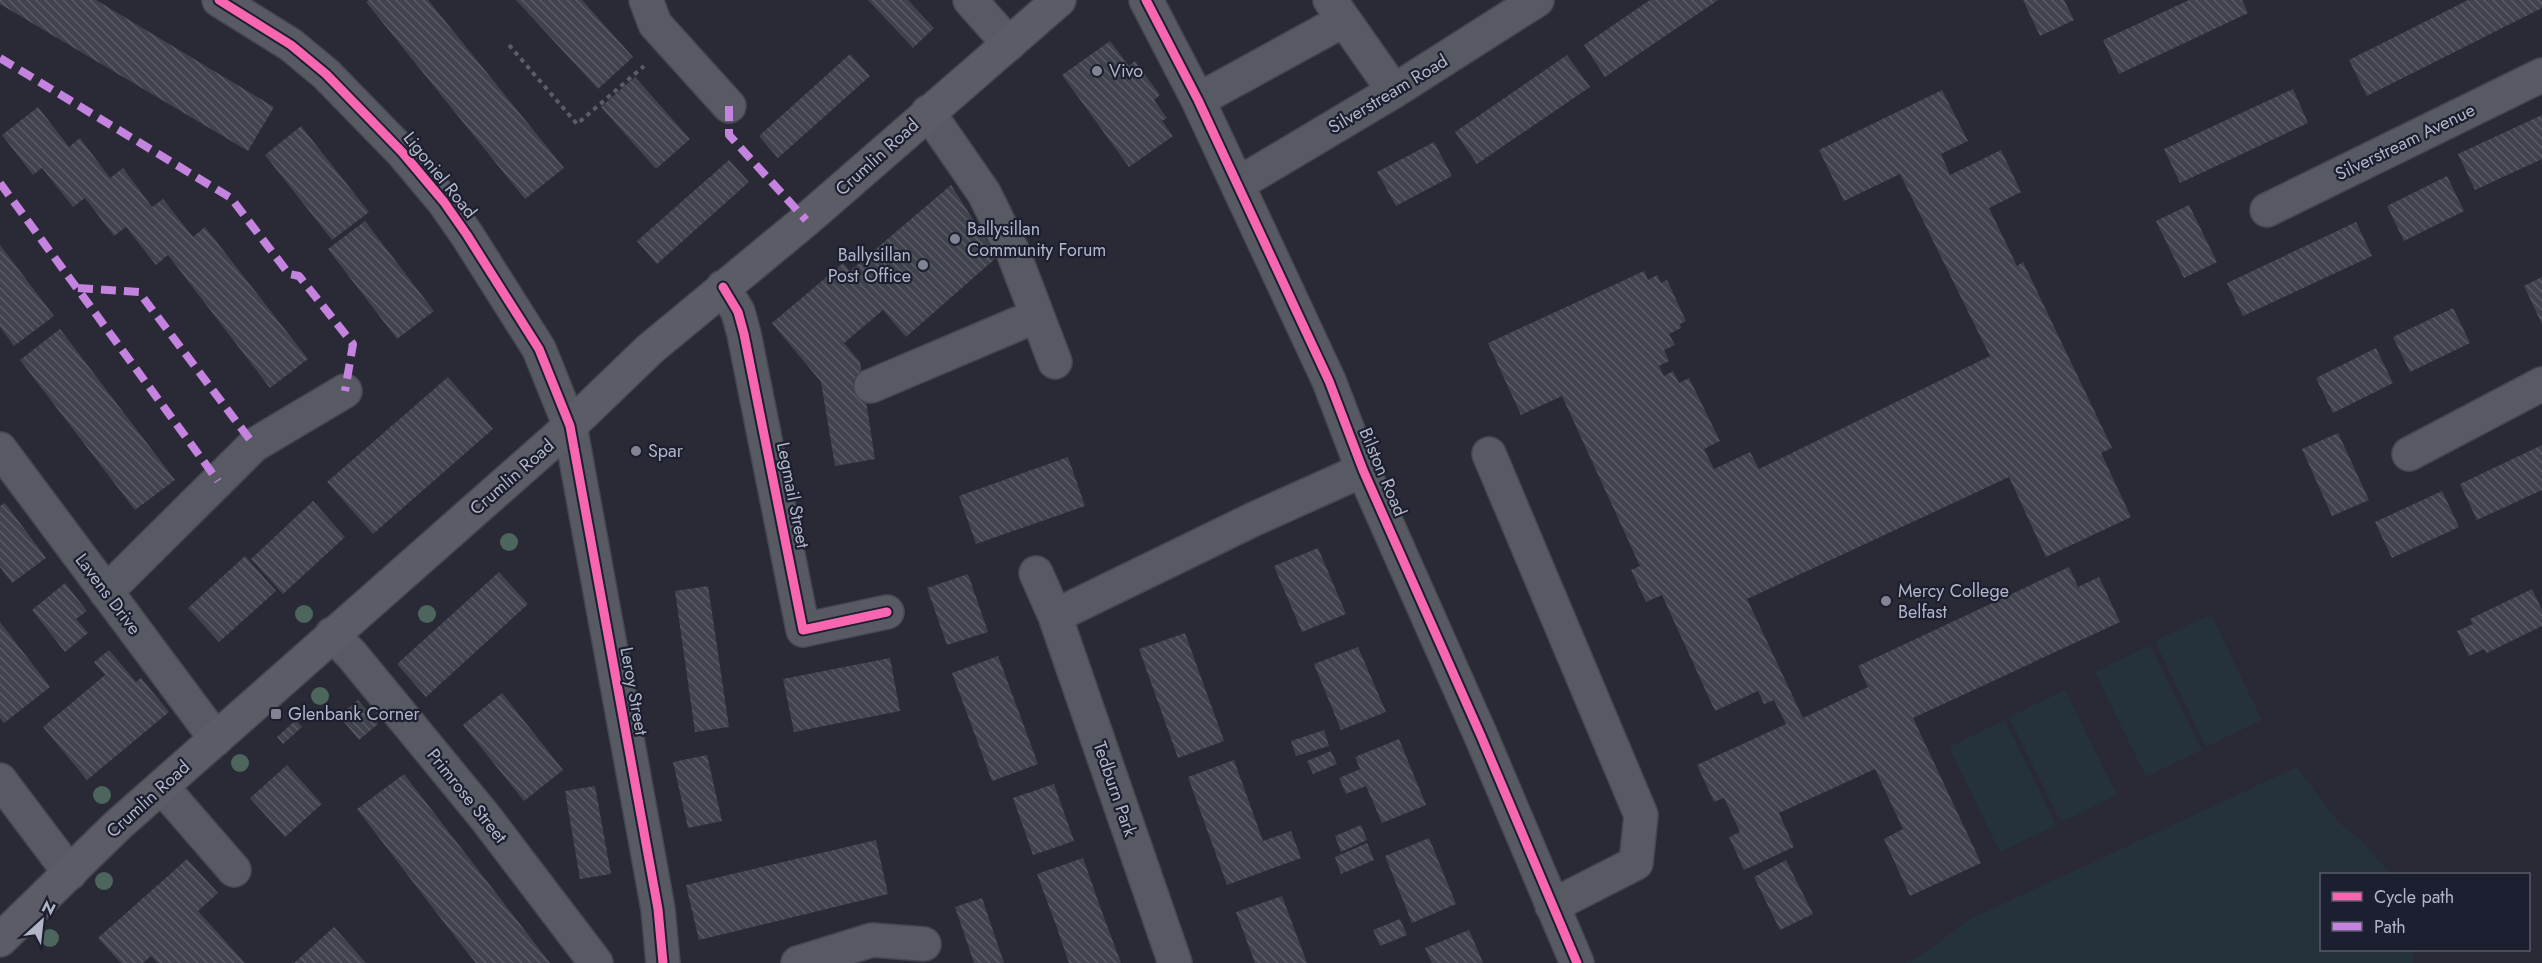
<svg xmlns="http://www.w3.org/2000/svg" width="2542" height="963" viewBox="0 0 2542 963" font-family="Jost,sans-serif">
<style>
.pitch{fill:#26323b}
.building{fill:url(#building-back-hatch)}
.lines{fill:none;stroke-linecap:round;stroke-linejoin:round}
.minor-casing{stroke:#45464f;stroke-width:36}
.major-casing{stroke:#44454f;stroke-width:36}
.path{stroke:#5b5d66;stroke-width:4;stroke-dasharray:4.5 4.5;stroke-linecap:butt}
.minor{stroke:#585a63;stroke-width:33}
.major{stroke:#5b5c65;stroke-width:33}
.quiet{stroke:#c483df;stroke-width:8;stroke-dasharray:15 8;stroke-linecap:butt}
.cycleway-casing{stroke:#1c1f30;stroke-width:13}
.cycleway{stroke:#f766af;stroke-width:9}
.tree{fill:#4c665e}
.poi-dot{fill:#828494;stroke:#1c1f30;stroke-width:2}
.labels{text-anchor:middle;stroke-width:4.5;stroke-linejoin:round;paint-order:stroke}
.poi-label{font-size:18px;fill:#b2b5c7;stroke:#1c1f30;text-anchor:start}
.street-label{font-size:18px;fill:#b2b5c7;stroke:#1c1f30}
</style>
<defs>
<pattern id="building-back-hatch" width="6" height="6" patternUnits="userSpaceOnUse" patternTransform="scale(1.5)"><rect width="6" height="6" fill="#40424c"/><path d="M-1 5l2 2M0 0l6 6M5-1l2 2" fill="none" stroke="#595b64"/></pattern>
</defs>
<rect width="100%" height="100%" fill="#292a35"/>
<!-- pitch -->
<path class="pitch" d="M2211,614L2262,720L2206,747L2155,641Z
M2150,645L2202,750L2146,777L2095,672Z
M2065,690L2117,795L2061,822L2009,717Z
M2005,720L2056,825L2000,852L1949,747Z
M2297,767L2338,822L2360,839L2390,874H2322V950H2414L2413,963H1904L1920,956L1970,919Z"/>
<!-- building -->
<path class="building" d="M0,0H96L274,107L248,151L0,4Z
M369,0H428L564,168L525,199L366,2Z
M516,0H582L633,57L598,89Z
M868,0H908L934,28L913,48Z
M1650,0H1718L1605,77L1584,45Z
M2023,0H2064L2074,20L2040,36Z
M2189,0H2242L2248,13L2119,74L2103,40Z
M2468,0H2542V8L2367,96L2349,60Z
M1110,41L1129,66L1135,61L1160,95L1154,100L1167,118L1162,121L1173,136L1129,167L1062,75Z
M850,54L870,76L778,158L759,136Z
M1567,55L1590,87L1477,164L1455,132Z
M635,77L690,139L656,169L601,107Z
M2293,89L2308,123L2180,183L2164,149Z
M1942,90L1968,141L1941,154L1950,175L2001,150L2021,192L1989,208L2017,266L2023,262L2112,448L2101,453L2131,517L2046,557L2009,477L1747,599L1803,718L1868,687L1858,666L2069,567L2078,587L2099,577L2120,622L1913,718L1981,863L1910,896L1884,839L1903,829L1875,769L1779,813L1794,847L1744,870L1729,837L1740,832L1724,798L1714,802L1697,765L1786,724L1774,700L1764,704L1758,691L1715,711L1662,595L1646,602L1631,570L1640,566L1562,396L1521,415L1488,343L1644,271L1648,280L1657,275L1661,283L1667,280L1686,321L1680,324L1681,328L1669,334L1675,345L1664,350L1669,361L1659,366L1664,376L1673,371L1679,383L1689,378L1720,441L1704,449L1714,469L1750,452L1759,469L1990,356L1900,174L1844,201L1819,150Z
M38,107L69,147L80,138L110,178L123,168L152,207L163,199L193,237L205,227L308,359L270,388L168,255L156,265L126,227L114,236L85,198L73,207L42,168L33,175L2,135Z
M2542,115V159L2475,190L2458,154Z
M301,126L369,212L332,240L265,155Z
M1434,142L1452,176L1396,206L1377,172Z
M729,160L749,182L657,264L637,241Z
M2447,176L2464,211L2404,241L2387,206Z
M951,185L997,257L906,337L883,310L844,343L860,362L875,459L835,466L821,382L772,323L843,263L850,271Z
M2189,205L2217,262L2184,278L2156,221Z
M365,221L434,311L397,339L328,249Z
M2356,222L2372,256L2243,316L2227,283Z
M0,245L54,316L14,346L0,327Z
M2542,277V324L2524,286Z
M2453,308L2470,343L2410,372L2393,337Z
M60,329L175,480L135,510L20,360Z
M2376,348L2393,383L2333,413L2316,378Z
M448,377L493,429L373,534L327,482Z
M2338,433L2369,500L2332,516L2302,449Z
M2542,445V490L2477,520L2460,484Z
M1068,457L1085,506L976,544L959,496Z
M2442,491L2459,527L2392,558L2375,522Z
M313,501L345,537L283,594L251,559Z
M5,503L46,558L12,583L0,567V506Z
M1318,548L1346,614L1302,632L1274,566Z
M245,556L276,591L219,642L188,608Z
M499,572L528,604L426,697L397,664Z
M968,574L988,632L947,645L927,588Z
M65,583L87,611L76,619L88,633L65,652L32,610Z
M708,586L729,727L695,732L675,591Z
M2532,589L2542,610V626L2487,653L2484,649L2469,656L2457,631L2473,624L2470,619Z
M0,622L50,687L4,723L0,718Z
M1185,633L1224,741L1178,758L1139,649Z
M1358,647L1386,712L1341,730L1314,664Z
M109,650L136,682L141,678L169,712L87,780L43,727L105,675L94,662Z
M998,656L1038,764L992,781L952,673Z
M890,658L900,711L794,732L783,679Z
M502,693L563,770L524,801L463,725Z
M358,700L378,724L359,740L339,716Z
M296,720L302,727L283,744L277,737Z
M1324,730L1329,746L1296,756L1291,741Z
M1399,739L1426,805L1382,823L1366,786L1346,794L1339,778L1360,769L1355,757Z
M1331,751L1337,764L1313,774L1307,761Z
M707,755L722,821L688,828L673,762Z
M1234,760L1263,841L1291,831L1301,858L1227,885L1188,777Z
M287,765L322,804L285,837L250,798Z
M404,774L506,906L550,963H476L459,942L357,809Z
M1054,784L1074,841L1033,855L1013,798Z
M595,786L611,874L580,879L565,791Z
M1361,825L1367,840L1341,852L1335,836Z
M1429,838L1456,904L1412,923L1385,856Z
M876,840L888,894L699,940L686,885Z
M1367,843L1374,860L1341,874L1335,857Z
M1083,858L1102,912L1121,963H1069L1057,928L1037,874Z
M187,859L218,893L198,911L245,963H158L151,956L143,963H121L98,938Z
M1786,860L1813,914L1780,930L1754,877Z
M1282,896L1307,963H1255L1236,912Z
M982,898L1004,963H974L955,907Z
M1400,919L1407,935L1380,946L1373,930Z
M334,927L366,963H294Z
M1469,930L1483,963H1432L1425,948Z"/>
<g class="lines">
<!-- minor casing -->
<g class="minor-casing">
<path id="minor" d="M219,0L291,45L326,74L402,152L444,202L467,235L539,349L570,426L658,909L663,963
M646,0L655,24L729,106
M970,0L1009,44
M1146,0L1198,100L1329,381L1363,470L1481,736L1577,963
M1330,0L1394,91
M1198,100L1344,20
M928,112L984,193L1013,252L1055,362
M1238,184L1394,91L1537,0
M2267,210L2542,75
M723,287L738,312L744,334L803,630L887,612
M871,386L1036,316
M0,449L216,739
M1489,454L1641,815L1636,863L1552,906
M2409,454L2542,384
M1036,573L1055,616L1175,963
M106,592L254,445L345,391
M1055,616L1254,519L1363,470
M332,634L352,655L485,817L596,963
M0,780L70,873
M162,787L234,870
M798,963L872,940L924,944"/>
</g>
<!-- major casing -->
<g class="major-casing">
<path id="major" d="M0,940L118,825L570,426L650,349L806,220L1059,0"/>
</g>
<!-- path -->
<path class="path" d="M509,45L577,124L644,66"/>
<!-- minor -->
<use href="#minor" class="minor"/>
<!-- major -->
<use href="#major" class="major"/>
<!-- quiet -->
<path class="quiet" d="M0,58L231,198L289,274L299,276L353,344L345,391
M729,106V135L806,220
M0,183L218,481
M78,288L139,292L254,445"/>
<!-- cycleway casing -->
<g class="cycleway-casing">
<path id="cycleway" d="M219,0L291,45L326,74L402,152L444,202L467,235L539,349L570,426L658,909L663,963
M1146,0L1198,100L1329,381L1363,470L1481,736L1577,963
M723,287L738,312L744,334L803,630L887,612"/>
</g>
<!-- cycleway -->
<use href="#cycleway" class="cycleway"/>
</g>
<!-- trees -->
<g class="tree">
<circle cx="509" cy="542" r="9"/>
<circle cx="304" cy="614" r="9"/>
<circle cx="427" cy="614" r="9"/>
<circle cx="320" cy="696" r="9"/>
<circle cx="240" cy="763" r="9"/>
<circle cx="102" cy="795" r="9"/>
<circle cx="104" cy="881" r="9"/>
<circle cx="50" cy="938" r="9"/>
</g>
<!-- markers -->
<g class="poi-dot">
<circle cx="1097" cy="71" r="6"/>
<circle cx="955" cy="239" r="6"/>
<circle cx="923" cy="265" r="6"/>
<circle cx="636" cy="451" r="6"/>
<circle cx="1886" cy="601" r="6"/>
<rect x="270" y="708" width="12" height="12" rx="3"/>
</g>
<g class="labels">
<!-- poi labels -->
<g class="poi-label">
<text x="1109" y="77">Vivo</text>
<text x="967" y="235">Ballysillan<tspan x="967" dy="21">Community Forum</tspan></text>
<text x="911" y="261" text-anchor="end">Ballysillan<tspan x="911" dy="21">Post Office</tspan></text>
<text x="648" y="457">Spar</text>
<text x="1898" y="597">Mercy College<tspan x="1898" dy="21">Belfast</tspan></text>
<text x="288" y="720">Glenbank Corner</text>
</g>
<!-- street labels -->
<g class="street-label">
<text transform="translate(1388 94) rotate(-31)" y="6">Silverstream Road</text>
<text transform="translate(2405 142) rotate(-26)" y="6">Silverstream Avenue</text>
<text transform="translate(877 157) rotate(-42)" y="6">Crumlin Road</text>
<text transform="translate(440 175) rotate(51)" y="6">Ligoniel Road</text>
<text transform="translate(1383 472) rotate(67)" y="6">Bilston Road</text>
<text transform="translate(512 477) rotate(-41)" y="6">Crumlin Road</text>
<text transform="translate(793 495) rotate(79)" y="6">Legmail Street</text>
<text transform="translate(108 594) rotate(53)" y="6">Lavens Drive</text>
<text transform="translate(634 691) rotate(80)" y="6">Leroy Street</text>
<text transform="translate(1115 789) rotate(71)" y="6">Tedburn Park</text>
<text transform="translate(467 796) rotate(51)" y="6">Primrose Street</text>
<text transform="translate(148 799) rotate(-42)" y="6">Crumlin Road</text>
</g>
</g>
<!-- legend -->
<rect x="2320" y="873" width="210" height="78" fill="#1c1f30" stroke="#585b6c" stroke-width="1.5"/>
<rect x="2332" y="892" width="30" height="9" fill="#f766af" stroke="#585b6c" stroke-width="1.5"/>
<text x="2374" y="903" font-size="18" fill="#b2b5c7">Cycle path</text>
<rect x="2332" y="922" width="30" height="9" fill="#c483df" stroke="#585b6c" stroke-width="1.5"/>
<text x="2374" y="933" font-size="18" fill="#b2b5c7">Path</text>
<!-- north arrow -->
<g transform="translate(42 921) rotate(27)" stroke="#1c1f30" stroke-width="4.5" paint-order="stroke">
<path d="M0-4.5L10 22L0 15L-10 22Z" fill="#b2b5c7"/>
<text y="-9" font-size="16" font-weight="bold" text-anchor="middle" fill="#b2b5c7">N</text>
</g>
</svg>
